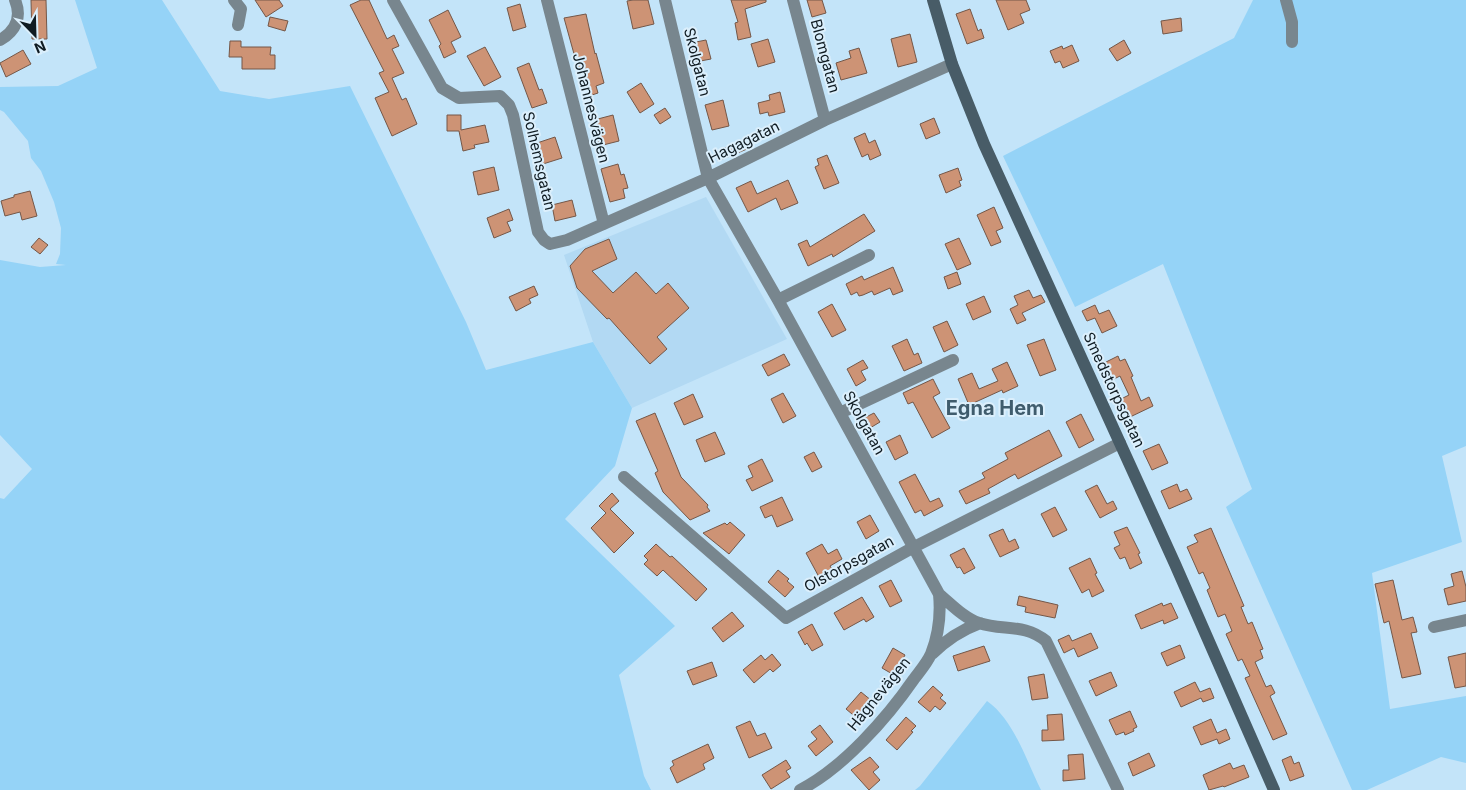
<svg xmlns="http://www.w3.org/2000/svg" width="1466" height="790" viewBox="0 0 1466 790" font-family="Inter,sans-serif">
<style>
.built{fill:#b2d9f3}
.green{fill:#95d3f7}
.building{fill:#cd9375;stroke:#745748}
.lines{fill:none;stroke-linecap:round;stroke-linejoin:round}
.street{stroke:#78868e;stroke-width:12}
.secondary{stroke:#485c67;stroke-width:12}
.labels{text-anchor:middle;stroke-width:4;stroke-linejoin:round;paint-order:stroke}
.street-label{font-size:15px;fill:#0f1b22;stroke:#dbeffc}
.district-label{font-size:20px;font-weight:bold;fill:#3f5c6d;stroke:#dbeffc}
</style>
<rect width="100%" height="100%" fill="#c3e4f9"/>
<!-- built -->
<path class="built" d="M706,197L787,339L632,408L593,342L564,255Z"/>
<!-- green -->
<path class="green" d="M75,0H162L220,91L269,99L350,86L466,322L486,370L593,342L632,408L615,466L565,519L675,626L619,675L644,776L651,790H0V498L4,499L32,469L0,435V260L40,267L66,265L56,264L60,254L61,228L54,202L41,171L31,158L28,141L4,112L0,110V87L58,86L97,68Z
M1253,0H1466V446L1442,456L1462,542L1372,573L1390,709L1466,696V763L1441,757L1367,790H1352L1226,507L1252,489L1163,264L1075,307L1003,156L1234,38Z
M987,701C1014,720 1026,760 1041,790H915L920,786Z"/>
<!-- building -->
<path class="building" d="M31,0H46L47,39H32Z
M255,0H279L283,6L266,17Z
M361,0H369L387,39L394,35L399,46L392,49L404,73L392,78L402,100L406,98L417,124L392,136L375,98L389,92L379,73L384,71L350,5Z
M633,0H648L654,24L633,29L627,1Z
M731,0H766V2L745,9L751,37L738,40L735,23L738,22Z
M807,0H822L826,13L812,17Z
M996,0H1026L1030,10L1020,14L1024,23L1008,30Z
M520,4L526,27L513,31L507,8Z
M970,9L978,31L981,29L984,38L967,44L956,14Z
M448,10L461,37L451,42L456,52L444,58L439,46L441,44L429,20Z
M586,14L595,54L596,53L604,83L596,86L598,93L586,97L564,18Z
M270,17L288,21L285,31L268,26Z
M1181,18L1182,31L1163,34L1161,21Z
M910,34L917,62L898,67L891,39Z
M768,39L775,62L758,67L751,44Z
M706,40L711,59L695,62L691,43Z
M1124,40L1131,53L1117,61L1109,49Z
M230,41H241V47H271L270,55H275V69H242V57H229Z
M1072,45L1079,61L1063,68L1060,61L1055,63L1050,51L1062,46L1063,49Z
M485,47L501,77L484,86L467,56Z
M859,48L867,73L841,80L836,63L851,58L849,51Z
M23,50L31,64L6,77L0,63Z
M529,63L539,90L542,89L547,103L532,108L517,68Z
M641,83L654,104L640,113L627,92Z
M780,92L785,112L769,116L768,112L760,114L758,103L770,100L769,95Z
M723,100L729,126L712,130L705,105Z
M665,108L671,117L660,124L654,115Z
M447,115H461V130L485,125L489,142L474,145L475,148L463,151L459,131H447Z
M613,115L619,141L599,146L594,120Z
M934,118L940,133L926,139L920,124Z
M865,133L869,143L875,140L881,155L870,160L868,154L862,157L854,138Z
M555,137L562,158L543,164L537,143Z
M743,140L747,149L718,161L715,152Z
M827,155L839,183L824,189L815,167L819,165L817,159Z
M618,164L621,175L624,174L628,188L623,189L625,198L610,202L601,169Z
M494,167L499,190L478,195L473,172Z
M958,168L962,180L959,181L961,186L946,193L939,175Z
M788,180L798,203L781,210L776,198L748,212L736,188L751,181L757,194Z
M30,191L37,216L22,220L20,212L5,216L1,201L14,197V195Z
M572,200L576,216L555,221L552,205Z
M994,207L1003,228L996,231L1001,242L991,246L977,215Z
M509,209L513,220L507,222L511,231L494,238L487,218Z
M864,214L875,231L833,257L832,254L808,266L798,244L807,240L810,247Z
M39,238L48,245L40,254L31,247Z
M959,238L971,264L957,270L945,244Z
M609,239L617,259L592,271L613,293L636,272L656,294L668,283L689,308L657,337L667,349L650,364L609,318L607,319L577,288L570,266L585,249Z
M893,267L903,291L893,295L890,288L874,295L872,291L863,295L859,296L857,292L851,295L846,284L862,276L864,280Z
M957,272L961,284L948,289L944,277Z
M534,286L538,295L529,299L531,303L516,311L509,297Z
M1029,290L1033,298L1041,295L1045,302L1022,313L1026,320L1017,324L1010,309L1018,305L1014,296Z
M984,296L991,312L973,320L966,304Z
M832,304L846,330L832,337L818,312Z
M1095,305L1099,314L1109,310L1117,326L1102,333L1095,318L1087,321L1082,311Z
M947,321L958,345L944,352L933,327Z
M907,339L914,355L918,353L922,363L904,371L892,346Z
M1044,339L1056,370L1040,376L1027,345Z
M784,354L790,365L768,376L762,365Z
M1118,356L1120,361L1125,359L1133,376L1131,377L1141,401L1149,397L1153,406L1130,417L1121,399L1129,395L1120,376L1112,380L1104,363Z
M863,360L868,368L861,371L866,380L856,386L847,369Z
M1007,362L1018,386L1003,393L1002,390L969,405L958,379L972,373L979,389L998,381L992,369Z
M933,379L940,393L933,397L950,428L932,438L913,402L908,404L903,393Z
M783,393L796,416L783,423L771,399Z
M693,394L703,417L684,425L674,403Z
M655,413L681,477L708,505L707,507L710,511L690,520L663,492L655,473L658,471L636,421Z
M874,413L880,422L870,428L864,418Z
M1081,414L1094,440L1079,448L1066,422Z
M1049,430L1062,456L1018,479L1015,474L988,489L990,493L966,504L959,491L985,478L982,473L1008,459L1005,453Z
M715,432L725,454L705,462L696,440Z
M900,435L908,453L895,460L886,442Z
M1159,444L1168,463L1152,470L1143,451Z
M814,452L822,467L812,472L804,457Z
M762,459L773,481L752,491L746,480L753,477L748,466Z
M915,474L930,502L939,498L943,506L924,516L921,510L915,513L899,482Z
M1177,484L1180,492L1187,489L1192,499L1169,509L1161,491Z
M1097,485L1107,504L1113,501L1117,509L1100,518L1085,491Z
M612,493L619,501L610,509L634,533L614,553L591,528L606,513L599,506Z
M782,497L793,520L777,527L772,515L765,518L760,507Z
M1055,507L1067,530L1053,537L1041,514Z
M870,515L879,531L866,539L857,522Z
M730,522L745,535L729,554L703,533L725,523L727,525Z
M1127,527L1140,553L1138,554L1142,563L1130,569L1125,557L1120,559L1114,548L1120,545L1114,532Z
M1211,528L1244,606L1241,607L1248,624L1252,622L1263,649L1260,650L1263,658L1255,662L1266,687L1271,685L1275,693L1270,696L1287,734L1273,740L1245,678L1250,676L1242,659L1238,661L1226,634L1232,631L1225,614L1218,617L1207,590L1210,588L1203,572L1199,574L1187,547L1198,542L1194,535Z
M1003,529L1009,542L1015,539L1019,548L1000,557L989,535Z
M656,544L670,557L672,556L707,589L696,601L663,570L657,576L644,564L648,560L644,556Z
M822,544L828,554L837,549L842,559L830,566L832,569L819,577L806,553Z
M964,548L975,568L964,574L960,567L957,568L950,555Z
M1090,558L1097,573L1095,574L1104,591L1092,597L1089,589L1082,593L1069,568Z
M778,570L789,579L787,581L794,587L785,597L768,582Z
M1462,571L1466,587V601L1448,605L1444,589L1454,586L1451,574Z
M891,580L902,601L890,607L879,586Z
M1393,580L1402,620L1413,617L1417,632L1411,633L1421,674L1402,678L1389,621L1384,623L1375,584Z
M1019,596L1058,605L1055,618L1025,612L1026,607L1017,605Z
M862,597L874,617L866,622L864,619L844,630L834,613Z
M1162,603L1163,606L1171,603L1178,618L1164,624L1163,620L1141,629L1135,615Z
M732,612L744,626L723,642L712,628Z
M812,624L823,645L812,651L807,643L805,645L798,632Z
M1091,633L1098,648L1078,657L1074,648L1064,653L1058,640L1069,635L1072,641Z
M1180,645L1185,658L1167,666L1161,653Z
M984,646L990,661L958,671L953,656Z
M893,648L905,655L894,675L882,668Z
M1466,653V686L1455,688L1448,657Z
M772,654L781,665L773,672L770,669L754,683L743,670L761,655L765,660Z
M712,662L717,676L693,685L687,671Z
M1111,672L1117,686L1096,696L1089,681Z
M1044,674L1048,698L1032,700L1028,677Z
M1195,682L1200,692L1210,688L1214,698L1203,702L1201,698L1181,707L1174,692Z
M933,686L943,695L940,698L946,703L940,710L935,706L930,712L918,702Z
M861,692L872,701L858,719L846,709Z
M1130,711L1137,727L1133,729L1134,731L1125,735L1124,732L1116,735L1109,720Z
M1062,714L1064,740L1042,741V730H1048L1047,715Z
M906,717L916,726L911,731L913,732L897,750L886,740Z
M1211,719L1217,733L1226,729L1230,739L1219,744L1217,739L1201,745L1193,727Z
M750,721L757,736L765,733L772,748L749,758L736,727Z
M820,725L833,742L816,756L808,746L817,739L811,732Z
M708,744L714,758L703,764L705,769L677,783L670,768L674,765L672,761Z
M1149,753L1155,766L1133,776L1128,763Z
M1083,754L1085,779L1063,781V770H1069L1068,755Z
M1291,756L1294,764L1299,762L1304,776L1290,781L1282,760Z
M870,757L879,767L873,772L880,780L869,790L851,770Z
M786,760L791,768L786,771L790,777L771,789L762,775Z
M1230,763L1233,769L1244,765L1249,777L1224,787L1223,786L1209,790L1203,775Z"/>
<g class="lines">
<!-- street -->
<path class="street" d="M234,0L241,9L238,25
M393,0L442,88L459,98L500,96L509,105L513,115L538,232L544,240L550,244L567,240L708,178L825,120L952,64
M547,0L604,224
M665,0L708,178L778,300L939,594C951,604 964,618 979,623C1003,631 1024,623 1046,641L1118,790
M793,0L825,120
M1286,0L1292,22V42
M0,40C16,31 22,17 15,0
M778,300L869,255
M840,413L953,360
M624,477L786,618L914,547L1120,443
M1434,627L1466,620
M932,654C946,640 961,630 980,623
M800,790C843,768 887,718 914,679C920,671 927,663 931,654C939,634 941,615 939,594"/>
<!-- secondary -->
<path class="secondary" d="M933,0L952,64L984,144L1175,564L1274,790"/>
</g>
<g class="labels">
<!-- street labels -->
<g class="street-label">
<text transform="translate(825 56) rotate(75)" y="5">Blomgatan</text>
<text transform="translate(697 62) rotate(76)" y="5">Skolgatan</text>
<text transform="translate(591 108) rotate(76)" y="5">Johannesvägen</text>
<text transform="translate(744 142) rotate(-26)" y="5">Hagagatan</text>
<text transform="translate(539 161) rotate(77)" y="5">Solhemsgatan</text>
<text transform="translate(1114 390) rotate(65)" y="5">Smedstorpsgatan</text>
<text transform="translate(864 423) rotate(61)" y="5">Skolgatan</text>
<text transform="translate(849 564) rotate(-29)" y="5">Olstorpsgatan</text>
<text transform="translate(879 694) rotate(-51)" y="5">Hägnevägen</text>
</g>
<!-- district labels -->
<g class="district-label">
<text x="995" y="415">Egna Hem</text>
</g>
</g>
<!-- north arrow -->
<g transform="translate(35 35) rotate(157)" stroke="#dbeffc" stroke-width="4" paint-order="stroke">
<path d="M0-4L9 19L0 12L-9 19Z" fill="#0f1b22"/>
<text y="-8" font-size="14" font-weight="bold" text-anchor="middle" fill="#0f1b22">N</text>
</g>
</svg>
